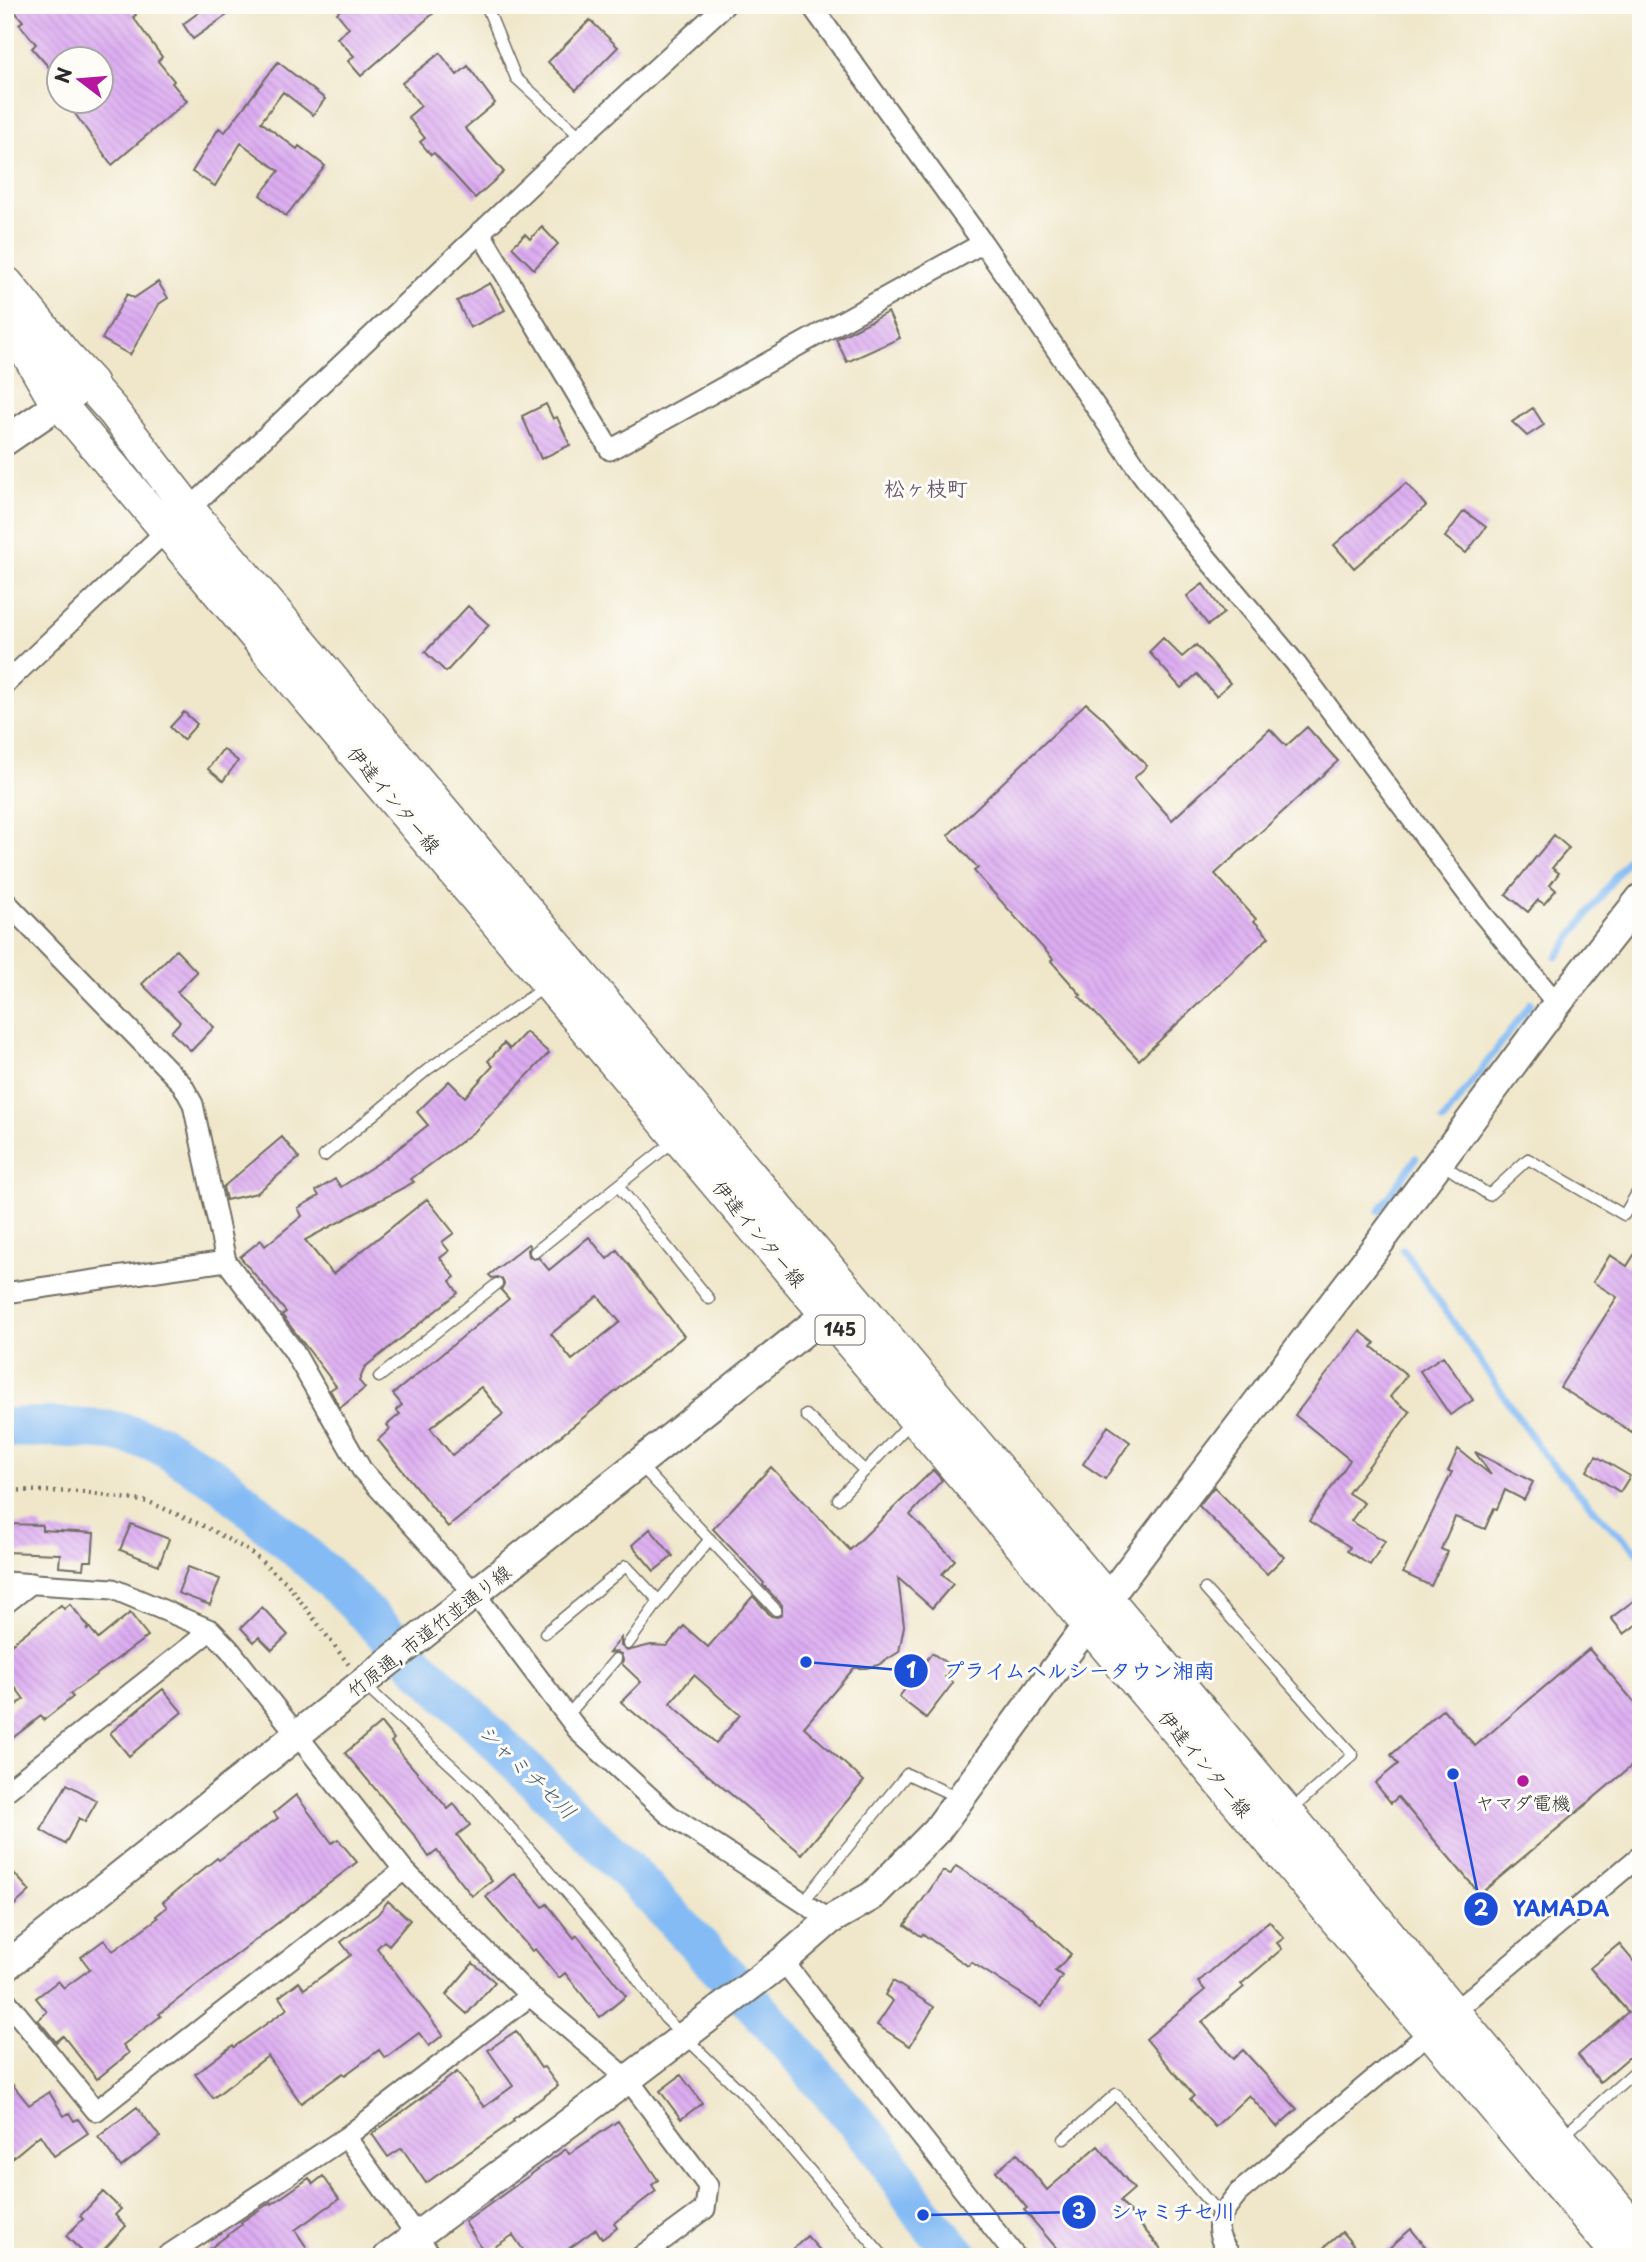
<svg xmlns="http://www.w3.org/2000/svg" width="1646" height="2262" viewBox="0 0 1646 2262" font-family="'Playpen Sans','Klee One',sans-serif">
<style>
.lines{fill:none;stroke-linecap:round;stroke-linejoin:round}
.stream{stroke:#84bbf4;stroke-width:7}
.river{stroke:#84bbf4;stroke-width:40}
.building{fill:url(#building-back-hatch);fill-rule:evenodd}
.lane-casing{stroke:#706d63;stroke-width:13}
.street-casing{stroke:#706d63;stroke-width:23}
.secondary-casing{stroke:#706d63;stroke-width:32}
.primary-casing{stroke:#706d63;stroke-width:35}
.highway-casing{stroke:#706d63;stroke-width:40}
.path{stroke:#706d63;stroke-width:4.5;stroke-dasharray:2 5;stroke-linecap:butt}
.lane{stroke:#fff;stroke-width:10}
.street{stroke:#fff;stroke-width:19}
.secondary{stroke:#fff;stroke-width:28}
.primary{stroke:#fff;stroke-width:32}
.highway{stroke:#fff;stroke-width:37}
.poi-dot{fill:#b5179e;stroke:#fdfcf7;stroke-width:2.5}
.labels{text-anchor:middle;stroke-width:6;stroke-linejoin:round;paint-order:stroke}
.shield{fill:#fdfcf7;stroke:#6a6a68;stroke-width:2}
.shield-label{font-size:18px;font-weight:bold;fill:#2b2b2b}
.street-label{font-size:19px;fill:#2b2b2b;stroke:#fdfcf7}
.poi-label{font-size:19px;fill:#2b2b2b;stroke:#fdfcf7}
.neighbourhood-label{font-size:21px;font-weight:bold;fill:#695870;stroke:#fdfcf7}
.water-label{font-size:21px;font-style:italic;fill:#4a5d71;stroke:#fdfcf7}
.leader{fill:none;stroke:#1d4ed8;stroke-width:2.5}
.callout-dot{fill:#1d4ed8;stroke:#fdfcf7;stroke-width:2.5}
.mark-label{font-size:21px;text-anchor:middle;font-weight:bold;fill:#fff}
.callout-label{font-size:21px;text-anchor:middle;font-weight:bold;fill:#1d4ed8;stroke:#fdfcf7;stroke-width:6;stroke-linejoin:round;paint-order:stroke}
</style>
<defs>
<pattern id="building-back-hatch" width="6" height="6" patternUnits="userSpaceOnUse" patternTransform="scale(1.75)"><rect width="6" height="6" fill="#dcacf1"/><path d="M-1 5l2 2M0 0l6 6M5-1l2 2" fill="none" stroke="#bd94cf"/></pattern>
</defs>
<rect width="100%" height="100%" fill="#fdfcf7"/>
<filter id="ink" filterUnits="userSpaceOnUse"><feTurbulence type="fractalNoise" baseFrequency=".0143" numOctaves="2"/><feDisplacementMap in="SourceGraphic" scale="14" xChannelSelector="R" yChannelSelector="G"/><feConvolveMatrix kernelMatrix="1 2 1 2 8 2 1 2 1" color-interpolation-filters="sRGB"/></filter>
<filter id="wash" filterUnits="userSpaceOnUse"><feTurbulence type="fractalNoise" baseFrequency=".00686" numOctaves="4" result="noise"/><feDisplacementMap in="SourceGraphic" scale="28" xChannelSelector="R" yChannelSelector="G"/><feGaussianBlur stdDeviation="1.57" result="paint"/><feColorMatrix in="noise" values="0 0 0 0 0 0 0 0 0 0 0 0 0 0 0 0 0 1.4 0 .05"/><feComposite in="paint" operator="in"/></filter>
<g filter="url(#wash)">
<rect width="100%" height="100%" fill="#f0e7cb"/>
<g class="lines">
<!-- stream -->
<path class="stream" d="M1557,957L1641,841
M1443,1121L1531,1003
M1379,1211L1416,1158
M1403,1249L1545,1456L1603,1519L1641,1555"/>
<!-- river -->
<path class="river" d="M5,1428L57,1427L114,1431L158,1443L222,1483L327,1575L642,1885L756,2006L879,2148L923,2215L960,2257"/>
</g>
<g id="blocks">
<!-- building -->
<path class="building" d="M9,5H128L136,15L133,17L162,57L158,61L174,81L172,83L187,101L112,165L73,111L84,102H102V60H60V80L32,48L36,44L19,24L23,21Z
M209,5H241L193,39L183,24Z
M346,5H443L361,76L348,61L354,56L337,38L349,28L337,13Z
M590,20L618,47L576,90L548,62Z
M440,53L457,75L468,66L495,103L465,128L504,172L475,198L434,153L431,155L420,142L425,138L408,117L421,106L402,83Z
M278,62L325,99L313,115L283,92L261,122L297,149L299,146L325,166L286,216L260,195L279,171L241,143L215,186L192,172L219,128L225,132Z
M542,227L558,244L534,269L512,247L525,234L530,239Z
M158,282L168,298L159,304L130,355L102,339L127,294L134,298Z
M490,283L505,310L470,328L457,301Z
M888,312L900,338L847,362L836,339Z
M546,404L553,419L557,417L570,445L541,459L522,416Z
M1533,408L1544,425L1527,436L1512,422Z
M1406,483L1426,506L1354,568L1334,545Z
M1464,511L1486,527L1466,553L1445,537Z
M1203,584L1224,613L1208,625L1187,596Z
M468,606L489,625L446,672L425,652Z
M1163,638L1182,657L1196,645L1230,683L1216,696L1197,674L1181,688L1149,652Z
M1086,703L1103,718L1147,766L1134,778L1172,820L1270,729L1286,746L1307,727L1338,761L1215,874L1256,919L1254,921L1269,937L1139,1060L1079,996L1081,995L1051,961L1053,959L974,871L978,868L948,835Z
M184,712L197,724L183,740L170,727Z
M223,749L238,761L223,781L208,769Z
M1554,835L1569,848L1552,868L1559,873L1550,885L1556,890L1544,904L1538,900L1528,912L1506,894Z
M176,950L197,972L177,992L214,1027L191,1051L171,1032L180,1022L142,984Z
M526,1032L549,1053L475,1131L411,1179L414,1182L305,1240L333,1274L427,1199L454,1233L442,1242L449,1251L440,1258L455,1277L450,1281L458,1293L365,1367L359,1381L365,1388L340,1408L330,1390L336,1386L282,1315L286,1312L240,1257L261,1240L265,1246L302,1216L298,1208L319,1196L316,1191L335,1179L341,1187L386,1158L428,1125L417,1112L449,1081L465,1097L493,1066L488,1061L504,1043L510,1049Z
M282,1137L299,1158L257,1193L226,1200L223,1187Z
M589,1237L607,1259L617,1250L684,1336L448,1527L378,1440L390,1429L387,1425L400,1414L396,1410L402,1405L393,1394L509,1299L501,1290L504,1284L502,1279L497,1277L492,1278L489,1275L528,1244L530,1246L528,1250L529,1256L533,1259L539,1258L549,1270ZM598,1296L620,1322L572,1360L551,1334ZM481,1387L503,1414L452,1455L430,1428Z
M1641,1244V1417L1632,1432L1560,1387L1617,1297L1593,1282L1610,1255L1627,1266Z
M1360,1331L1375,1343L1372,1347L1407,1375L1390,1397L1410,1412L1348,1493L1364,1503L1351,1521L1385,1541L1370,1565L1347,1551L1350,1547L1309,1521L1350,1460L1295,1415Z
M1443,1356L1473,1400L1450,1415L1420,1371Z
M1108,1426L1130,1442L1105,1479L1083,1464Z
M1458,1449L1491,1475L1475,1452L1533,1482L1524,1500L1505,1490L1497,1509L1494,1508L1485,1529L1455,1517L1441,1549L1447,1552L1431,1586L1403,1573L1452,1472L1448,1471Z
M1596,1456L1630,1476L1620,1492L1587,1471Z
M771,1467L850,1550L933,1470L942,1480L910,1515L955,1560L942,1574L953,1584L932,1608L898,1578L904,1626L899,1652L878,1665L866,1668H854L804,1727L864,1781L802,1854L621,1702L641,1682L622,1664L623,1660L621,1654L617,1652L609,1653L621,1638V1646L627,1651L651,1645L667,1646L684,1626L708,1647L753,1596L771,1616L777,1617L782,1615V1605L763,1585L764,1583L713,1529ZM694,1675L740,1715L716,1743L670,1703Z
M1214,1487L1284,1557L1267,1574L1199,1506Z
M5,1524L42,1525V1530L94,1533L92,1561H84L83,1569L59,1567L60,1554L5,1552Z
M131,1524L169,1539L159,1565L120,1550Z
M650,1529L673,1556L654,1571L632,1545Z
M188,1567L220,1579L210,1605L178,1593Z
M1641,1595V1621L1624,1634L1611,1618Z
M70,1604L88,1626L87,1631L89,1627L98,1639L130,1613L148,1636L70,1694L73,1697L44,1720L41,1716L5,1744V1714L24,1699L5,1674V1649L61,1605L64,1609Z
M262,1607L288,1635L272,1650L259,1637L254,1642L241,1628Z
M1589,1649L1641,1710V1758L1480,1894L1398,1797L1391,1803L1375,1783L1398,1764L1391,1755L1443,1709L1475,1746Z
M932,1653L952,1667L945,1677L953,1683L926,1718L899,1697Z
M163,1689L182,1712L129,1756L110,1733Z
M381,1723L394,1739L391,1742L448,1809L454,1804L470,1825L457,1835L492,1881L472,1896L437,1851L429,1857L414,1835L345,1753Z
M67,1784L97,1801L85,1822L79,1818L65,1844L41,1830Z
M296,1795L332,1843L338,1839L357,1862L159,2014L161,2016L123,2045L129,2053L97,2079L63,2036L56,2042L38,2020L47,2012L36,1998L58,1981L64,1988L90,1969L81,1957L104,1940L113,1951L158,1918L156,1916L167,1907L163,1902L217,1858L219,1860L278,1818L274,1813Z
M5,1863L30,1891L5,1914Z
M956,1866L1021,1908L1071,1954L1055,1971L1062,1976L1042,2007L971,1962L968,1966L923,1934L921,1936L905,1925L943,1871L950,1875Z
M514,1873L543,1907L547,1904L574,1938L577,1935L626,1996L600,2017L565,1973L559,1978L535,1949L532,1951L486,1897Z
M388,1901L410,1920L389,1945L384,1941L377,1948L443,2035L429,2046L419,2033L385,2058L379,2050L345,2075L343,2073L301,2103L268,2056L213,2098L195,2074L233,2045L234,2047L287,2009L279,1997L299,1982L304,1989L351,1955L341,1942L378,1914Z
M1269,1921L1284,1938L1277,1943L1282,1949L1241,1984L1244,1987L1202,2022L1233,2059L1243,2050L1297,2109L1277,2127L1249,2095L1215,2127L1190,2099L1194,2096L1146,2039L1205,1990L1198,1982Z
M1619,1944L1641,1970V2047L1600,2082L1578,2055L1628,2012L1590,1968Z
M473,1963L495,1982L467,2014L446,1995Z
M893,1981L934,2007L910,2046L877,2025L893,2001L885,1995Z
M516,2031L541,2068L544,2067L558,2086L513,2119L514,2121L426,2183L402,2148L388,2157L372,2134L457,2072L484,2107L513,2086L488,2050Z
M5,2075L29,2105L49,2092L64,2116L69,2113L74,2121L78,2119L88,2133L54,2156L40,2135L5,2164Z
M681,2075L702,2103L681,2119L660,2091Z
M137,2107L160,2137L121,2167L98,2137Z
M618,2121L658,2180L652,2185L656,2191L614,2223L617,2228L602,2239L596,2229L567,2250L572,2257H528L513,2235L485,2253L465,2222L566,2149L569,2154Z
M1098,2146L1134,2189L1120,2201L1168,2257H1064L1024,2210L1027,2208L996,2171L1017,2153L1047,2190Z
M323,2176L339,2199L295,2230L313,2257H199L242,2224L241,2222L271,2202L272,2204L309,2178L313,2184Z
M103,2192L121,2209L115,2215L126,2226L97,2257H88L66,2236L83,2219L80,2216Z
M1411,2229L1434,2257H1379Z
M1342,2232L1363,2257H1313Z
M807,2236L826,2257H785Z"/>
</g>
</g>
<g filter="url(#ink)">
<use href="#blocks" fill-opacity="0" stroke="#706d63" stroke-width="2"/>
<g class="lines">
<!-- lane casing -->
<g class="lane-casing">
<path id="lane" d="M486,5L516,78L581,137
M324,1156L427,1070L546,986
M1442,1164L1489,1195L1528,1159L1624,1215L1641,1186
M619,1187L709,1299
M535,1252L674,1141
M379,1377L497,1284
M806,1415L865,1471
M640,1465L776,1610
M838,1499L912,1421
M1205,1589L1353,1755L1291,1810
M545,1633L626,1566L659,1601
M628,1644L659,1601L710,1539
M363,1684L476,1788L615,1948L665,2018L748,2098L884,2257
M567,1716L616,1659
M803,1902L907,1774L957,1797
M1562,2137L1641,2066
M1064,2139L1116,2094L1220,2215"/>
</g>
<!-- street casing -->
<g class="street-casing">
<path id="street" d="M811,5L983,243L1141,473L1186,533L1296,664L1481,912L1557,1004
M480,232L610,450L983,243
M5,684L581,137L725,5
M5,901L182,1084L193,1104L226,1261L293,1350L362,1470L476,1595L580,1733L668,1814L830,1920
M5,1293L226,1261
M5,1582L113,1589L211,1630L230,1650L404,1870L96,2111L5,1999
M5,1604L32,1583
M5,1792L211,1630
M783,1961L1016,2257
M530,1996L628,2079L708,2186L705,2209L640,2257
M346,2137L432,2257
M165,2257L346,2137L530,1996L404,1870
M1232,2257C1209,2229 1218,2218 1238,2193L1641,1855"/>
</g>
<!-- secondary casing -->
<g class="secondary-casing">
<path id="secondary" d="M5,441L75,393
M5,1967L844,1300
M388,2257L628,2079L783,1961L830,1920L872,1896L937,1830L1088,1624L1377,1246L1557,1004L1641,898"/>
</g>
<!-- primary casing -->
<g class="primary-casing">
<path id="primary" d="M89,384L113,411L188,508L1288,1813L1641,2236
M59,403L1620,2257"/>
</g>
<!-- highway casing -->
<g class="highway-casing">
<path id="highway" d="M5,285L63,356L89,384
M9,325L26,346L59,403"/>
</g>
<!-- path -->
<path class="path" d="M5,1490L82,1492L149,1502L206,1527L249,1551L286,1582L349,1665"/>
<!-- lane -->
<use href="#lane" class="lane"/>
<!-- street -->
<use href="#street" class="street"/>
<!-- secondary -->
<use href="#secondary" class="secondary"/>
<!-- primary -->
<use href="#primary" class="primary"/>
<!-- highway -->
<use href="#highway" class="highway"/>
</g>
</g>
<!-- markers -->
<circle class="poi-dot" cx="1523" cy="1781" r="7"/>
<g class="labels">
<!-- shield labels -->
<rect class="shield" x="815.5" y="1315.5" width="49" height="29" rx="5"/>
<g class="shield-label">
<text x="840" y="1336">145</text>
</g>
<!-- street labels -->
<g class="street-label">
<text transform="translate(394 800) rotate(50)" y="7">伊達インター線</text>
<text transform="translate(759 1234) rotate(50)" y="7">伊達インター線</text>
<text transform="translate(429 1631) rotate(-38)" y="7">竹原通, 市道竹並通り線</text>
<text transform="translate(1205 1764) rotate(50)" y="7">伊達インター線</text>
</g>
<!-- poi labels -->
<g class="poi-label">
<text x="1523" y="1810">ヤマダ電機</text>
</g>
<!-- neighbourhood labels -->
<g class="neighbourhood-label">
<text x="926" y="496">松ヶ枝町</text>
</g>
<!-- water labels -->
<g class="water-label">
<text transform="translate(527 1772) rotate(44)" y="7">シャミチセ川</text>
</g>
</g>
<!-- callouts -->
<path class="leader" d="M806 1662L911 1671M1453 1774L1481 1909M923 2215L1079 2212"/>
<g class="callout-dot">
<circle cx="806" cy="1662" r="7"/>
<circle cx="1453" cy="1774" r="7"/>
<circle cx="923" cy="2215" r="7"/>
<circle cx="911" cy="1671" r="18"/>
<circle cx="1481" cy="1909" r="18"/>
<circle cx="1079" cy="2212" r="18"/>
</g>
<g class="mark-label">
<text x="911" y="1678">1</text>
<text x="1481" y="1916">2</text>
<text x="1079" y="2219">3</text>
</g>
<g class="callout-label">
<text x="1079" y="1678">プライムヘルシータウン湘南</text>
<text x="1561" y="1916">YAMADA</text>
<text x="1173" y="2219">シャミチセ川</text>
</g>
<!-- margin -->
<rect width="1646" height="2262" fill="none" stroke="#fdfcf7" stroke-width="28"/>
<!-- north arrow -->
<g transform="translate(80 80) rotate(286)"><circle r="33" fill="#fdfcf7" stroke="#a9a8a5" stroke-width="2"/>
<path d="M0-5L12 26L0 18L-12 26Z" fill="#b5179e"/>
<text y="-10" font-size="19" font-weight="bold" text-anchor="middle" fill="#2b2b2b">N</text>
</g>
</svg>
